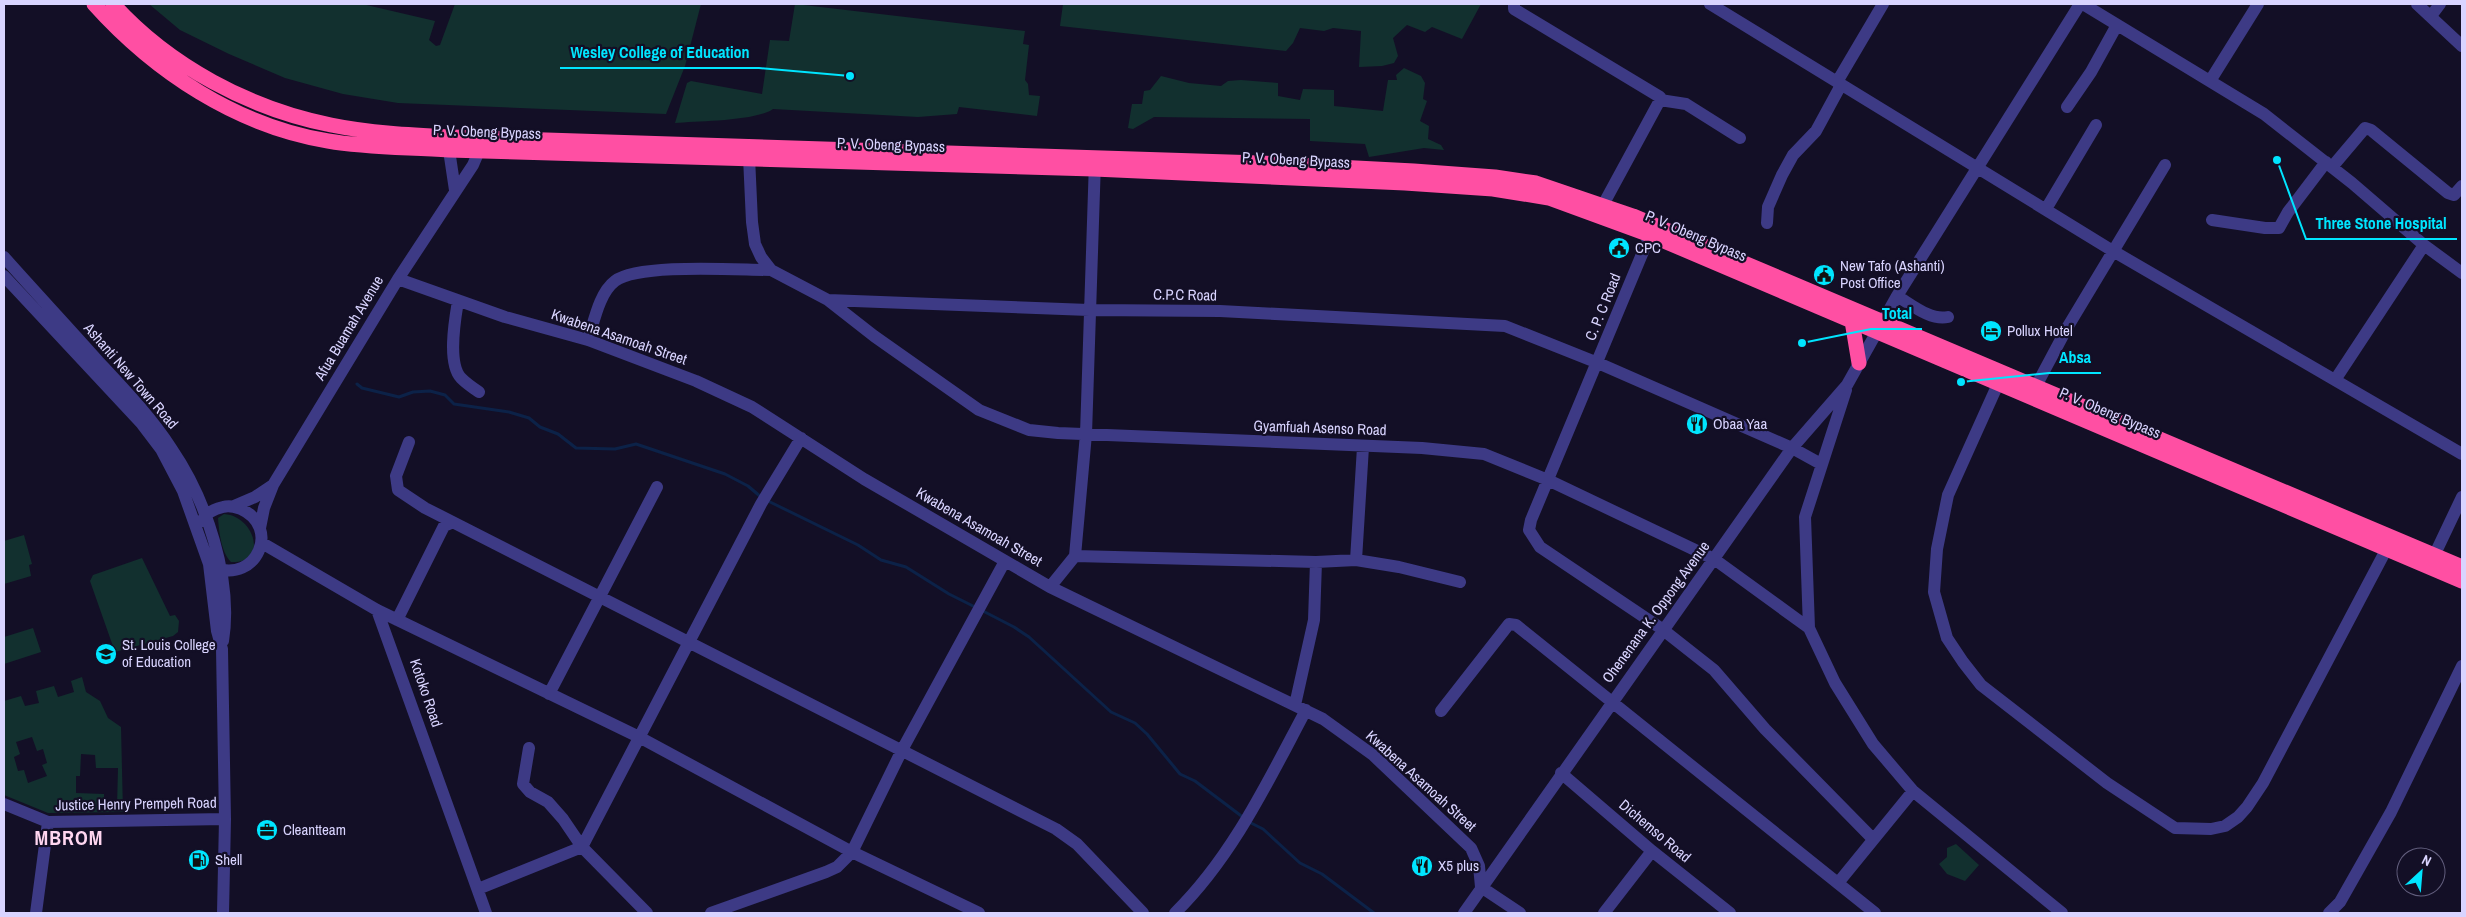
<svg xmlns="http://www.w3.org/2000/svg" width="2466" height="917" viewBox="0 0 2466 917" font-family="'Archivo Narrow',sans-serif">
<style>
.green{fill:#12302f;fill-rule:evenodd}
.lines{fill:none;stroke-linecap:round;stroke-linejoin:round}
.stream{stroke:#0c2248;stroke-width:3}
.minor{stroke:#3d3a85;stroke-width:12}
.highway{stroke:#ff4fa3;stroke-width:15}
.labels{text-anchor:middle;stroke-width:4.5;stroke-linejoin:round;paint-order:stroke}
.street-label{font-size:15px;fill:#d9d4ff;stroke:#130f26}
.poi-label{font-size:15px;fill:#d9d4ff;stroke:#130f26;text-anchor:start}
.district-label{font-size:20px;font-weight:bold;letter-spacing:1px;fill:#ffd6f0;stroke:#130f26}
.leader{fill:none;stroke:#00e5ff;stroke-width:2}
.callout-dot{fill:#00e5ff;stroke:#130f26;stroke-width:2}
.callout-label{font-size:16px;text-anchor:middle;font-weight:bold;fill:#00e5ff;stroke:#130f26;stroke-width:4.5;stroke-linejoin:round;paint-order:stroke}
</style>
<rect width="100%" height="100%" fill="#130f26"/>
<!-- green -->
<path class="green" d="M149,4H362L435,21L429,40L436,46L440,45L455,4H701L685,66L666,114L398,103L343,94L285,78L229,54L180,30Z
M795,4L1025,31L1023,44L1029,45L1025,80L1028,84L1029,95L1040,96L1037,116L959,107L957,114L918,117L773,109C756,121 698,121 675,123L687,83L691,81L762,94L770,40L789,41Z
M1063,4H1481L1462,39L1432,27L1425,32L1407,25L1393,38L1398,56L1394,63L1382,66L1359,67L1361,31L1333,28L1324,31L1300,28L1293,43L1286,51L1060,26Z
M1404,68L1421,76L1425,83L1423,99L1427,101L1420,121L1429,126L1428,139L1441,145L1444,150L1424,148L1369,157L1365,144L1310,141V119L1154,117L1133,129L1128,128L1132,104H1142L1144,91L1150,90L1161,76L1189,83L1221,86L1228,81L1241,80L1278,83V96L1300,100L1303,89L1334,90V106L1383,111L1388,80H1397L1396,75Z
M224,514C255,516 269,564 231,562C221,552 219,531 218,518Z
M24,535L32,564L29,565L31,576L4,584V541Z
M142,558L170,616L175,615L179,621L178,632L173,636L115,652L90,581L93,575Z
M33,628L41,652L4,664V637Z
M82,677L86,692L100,701L108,718L121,727L123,812L48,813L4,795V701L21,696L25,706L39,703L36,691L54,686L58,697L74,692L71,681ZM32,737L37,751L43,749L47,763L42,765L47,776L28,783L24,770L18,771L14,757L20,754L16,742ZM81,754L95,755L96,768H118L117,807H104V794L76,793V776H80Z
M1956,844L1979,865L1965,881L1947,874L1939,864L1947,857V848Z"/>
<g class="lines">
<!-- stream -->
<path class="stream" d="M357,384L362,388L399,397L413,392L430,391L445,395L454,404L509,412L529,418L540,427L558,434L576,448L615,449L636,444L725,474L748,486L761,497
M766,500L858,545L881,560L906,567L949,594L975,607
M981,610L1014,627L1029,637L1111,712L1135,723L1147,734L1180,774L1195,781L1244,818
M1249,822L1263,829L1300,863L1322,874L1374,913"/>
<!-- minor -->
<path class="minor" d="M1514,4V9L1660,97V100L1686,104L1740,138
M1710,4L2113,251L2462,454
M2083,4L2264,114L2352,183L2424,245L2462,273
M2417,4L2462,46
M2431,16L2440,4
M2210,81L2258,4
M1837,82L1883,4
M2067,107L2091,72L2117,25
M451,143L449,150L455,190
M749,157L752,222L755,244L761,257L771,270L828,300L1089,310L1220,311L1505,326L1598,363L1792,448L1821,464
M2332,167L2365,128L2371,130L2448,193L2454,195L2462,186
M1603,205L1660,100
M2046,209L2096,125
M2212,220L2265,228H2279L2288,212L2326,162
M1767,223L1768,207L1782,175L1793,155L1816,131L1841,85
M1650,235L1531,520L1529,530L1540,547L1662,629L1714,670L1765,729L1872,838
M4,257C35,292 67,326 98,361C124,389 150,416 171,448C206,499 233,579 223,641
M4,276L142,424L161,449L183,491L209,564L217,631L222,649L225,819L223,913
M398,279L505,317L588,340L696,381L752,407L864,479L1050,587L1323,719L1373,755L1471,848L1479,866L1481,887L1520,913
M1897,296C1912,305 1931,321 1948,317
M828,300L874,336L979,410L1029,430L1058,433L1422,448L1484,454L1548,480L1714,559L1809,628
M458,301C455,319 447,363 461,378C466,383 473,388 479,392
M588,340C594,322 599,293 615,281C639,263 738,270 771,270
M2335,380L2424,245
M1998,384L1948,495L1937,549L1934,592L1947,638L1963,662L1981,685L2107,783L2175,828L2211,829L2225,826L2238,817L2247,807L2263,783L2386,550
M2035,388L2067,328L2165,165
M1846,390L1805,517L1809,628L1835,683L1873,744L1913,791L2062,913
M409,442L396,476L398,490L425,508L1056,829L1077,844L1143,913
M234,506L255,497L273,485
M202,521C206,513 214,509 223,507C230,505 235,507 241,509C281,527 257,583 215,568
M260,528L264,508L273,485L398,279L473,165L482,144
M262,543L377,610L639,737L852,852L979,913
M1075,556L1316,562L1356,560L1399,567L1460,582
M2434,556L2462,497
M1356,560L1363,447
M1050,587L1075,556L1086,434L1095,161
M377,610L486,913
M397,620L444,526L451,523
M549,694L657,487
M1295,705L1314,620L1316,562
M1441,711L1509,624L1516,625L1875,913
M529,748L523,784L530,792L548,802L563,819L582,847L647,913
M1561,773L1652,851L1730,913
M4,804L48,822L225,819
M1838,883L1913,791
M478,889L582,847L761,504L801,438
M36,913L48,822
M711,913L826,872L837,867L852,852L902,750L1005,561
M1175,913C1233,856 1268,781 1306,710
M1464,913L1792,448L1847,385L1897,296L2080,4
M1604,913L1652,851
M2329,913L2340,902L2391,812L2462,666"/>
<!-- highway -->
<path class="highway" d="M94,4C155,72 237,126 328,141C368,148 409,147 449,150L1094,169L1405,183L1493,189L1549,198L1650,235L2462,581
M113,4C169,66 250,109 331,125C370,133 412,135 452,137L1260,163L1414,171L1495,177L1536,183L1633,216L2462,567
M1852,321L1859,363"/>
</g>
<!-- icons -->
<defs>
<g id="civic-disc" transform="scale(1.125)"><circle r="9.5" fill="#00e5ff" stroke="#130f26"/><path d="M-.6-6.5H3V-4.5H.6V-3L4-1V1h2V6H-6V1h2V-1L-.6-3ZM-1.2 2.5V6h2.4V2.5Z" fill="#111"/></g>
<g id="hotel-disc" transform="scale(1.125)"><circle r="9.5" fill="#00e5ff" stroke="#130f26"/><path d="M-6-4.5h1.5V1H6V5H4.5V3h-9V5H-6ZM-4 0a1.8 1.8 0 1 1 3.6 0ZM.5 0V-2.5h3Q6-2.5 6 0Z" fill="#111"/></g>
<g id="restaurant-disc" transform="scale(1.125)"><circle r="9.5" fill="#00e5ff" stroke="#130f26"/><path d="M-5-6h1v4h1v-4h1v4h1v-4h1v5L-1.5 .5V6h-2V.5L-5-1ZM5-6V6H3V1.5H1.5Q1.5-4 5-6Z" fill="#111"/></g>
<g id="university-disc" transform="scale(1.125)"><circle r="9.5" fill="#00e5ff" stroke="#130f26"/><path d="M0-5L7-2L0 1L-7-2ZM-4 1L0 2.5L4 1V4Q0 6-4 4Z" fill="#111"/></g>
<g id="office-disc" transform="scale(1.125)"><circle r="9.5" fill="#00e5ff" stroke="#130f26"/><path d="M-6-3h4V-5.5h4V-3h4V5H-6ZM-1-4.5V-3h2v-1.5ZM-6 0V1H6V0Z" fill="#111"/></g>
<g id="fuel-disc" transform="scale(1.125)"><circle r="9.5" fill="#00e5ff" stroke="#130f26"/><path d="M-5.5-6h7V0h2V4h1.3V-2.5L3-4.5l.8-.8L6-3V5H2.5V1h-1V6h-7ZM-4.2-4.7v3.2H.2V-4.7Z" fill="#111"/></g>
</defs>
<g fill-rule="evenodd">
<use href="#civic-disc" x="1619" y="248"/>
<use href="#civic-disc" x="1824" y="275"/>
<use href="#hotel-disc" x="1991" y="331"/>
<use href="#restaurant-disc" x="1697" y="424"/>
<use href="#university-disc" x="106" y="654"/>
<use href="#office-disc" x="267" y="830"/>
<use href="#fuel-disc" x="199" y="860"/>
<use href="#restaurant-disc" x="1422" y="866"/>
</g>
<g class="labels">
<!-- street labels -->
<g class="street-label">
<text transform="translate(487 132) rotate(2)" y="5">P. V. Obeng Bypass</text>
<text transform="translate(891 145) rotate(2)" y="5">P. V. Obeng Bypass</text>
<text transform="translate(1296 160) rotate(3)" y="5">P. V. Obeng Bypass</text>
<text transform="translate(1696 236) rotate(23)" y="5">P. V. Obeng Bypass</text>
<text transform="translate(1185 295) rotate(1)" y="5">C.P.C Road</text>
<text transform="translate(1603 307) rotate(-68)" y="5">C. P. C Road</text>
<text transform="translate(349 328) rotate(-59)" y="5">Afua Buamah Avenue</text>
<text transform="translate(619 337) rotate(19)" y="5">Kwabena Asamoah Street</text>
<text transform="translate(131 376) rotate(49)" y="5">Ashanti New Town Road</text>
<text transform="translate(2110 413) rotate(23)" y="5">P. V. Obeng Bypass</text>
<text transform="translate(1320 428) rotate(2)" y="5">Gyamfuah Asenso Road</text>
<text transform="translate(979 527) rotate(30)" y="5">Kwabena Asamoah Street</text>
<text transform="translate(1656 612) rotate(-54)" y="5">Ohenenana K. Oppong Avenue</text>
<text transform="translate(426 693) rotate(71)" y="5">Kotoko Road</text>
<text transform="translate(1421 781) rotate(42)" y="5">Kwabena Asamoah Street</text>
<text transform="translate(136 804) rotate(-1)" y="5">Justice Henry Prempeh Road</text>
<text transform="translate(1655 831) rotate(40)" y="5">Dichemso Road</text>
</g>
<!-- poi labels -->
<g class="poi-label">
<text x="1635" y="253">CPC</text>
<text x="1840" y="271">New Tafo (Ashanti)<tspan x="1840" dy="17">Post Office</tspan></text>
<text x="2007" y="336">Pollux Hotel</text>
<text x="1713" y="429">Obaa Yaa</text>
<text x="122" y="650">St. Louis College<tspan x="122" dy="17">of Education</tspan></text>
<text x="283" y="835">Cleantteam</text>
<text x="215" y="865">Shell</text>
<text x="1438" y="871">X5 plus</text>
</g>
<!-- district labels -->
<g class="district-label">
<text x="69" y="845">MBROM</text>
</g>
</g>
<!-- callouts -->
<path class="leader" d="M850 76L759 68H560M2277 160L2306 239H2457M1802 343L1871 329H1922M1961 382L2049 373H2101"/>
<g class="callout-dot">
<circle cx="850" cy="76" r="5"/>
<circle cx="2277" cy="160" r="5"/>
<circle cx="1802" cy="343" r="5"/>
<circle cx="1961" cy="382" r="5"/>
</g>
<g class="callout-label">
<text x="660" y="58">Wesley College of Education</text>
<text x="2381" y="229">Three Stone Hospital</text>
<text x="1897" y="319">Total</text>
<text x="2075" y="363">Absa</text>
</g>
<!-- border -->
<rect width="2466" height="917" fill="none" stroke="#d9d4ff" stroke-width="10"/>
<!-- north arrow -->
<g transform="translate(2421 872) rotate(26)"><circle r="24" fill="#130f26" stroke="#625e7d"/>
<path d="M0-4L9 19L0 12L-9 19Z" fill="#00e5ff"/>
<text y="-8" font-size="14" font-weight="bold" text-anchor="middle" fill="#d9d4ff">N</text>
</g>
</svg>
